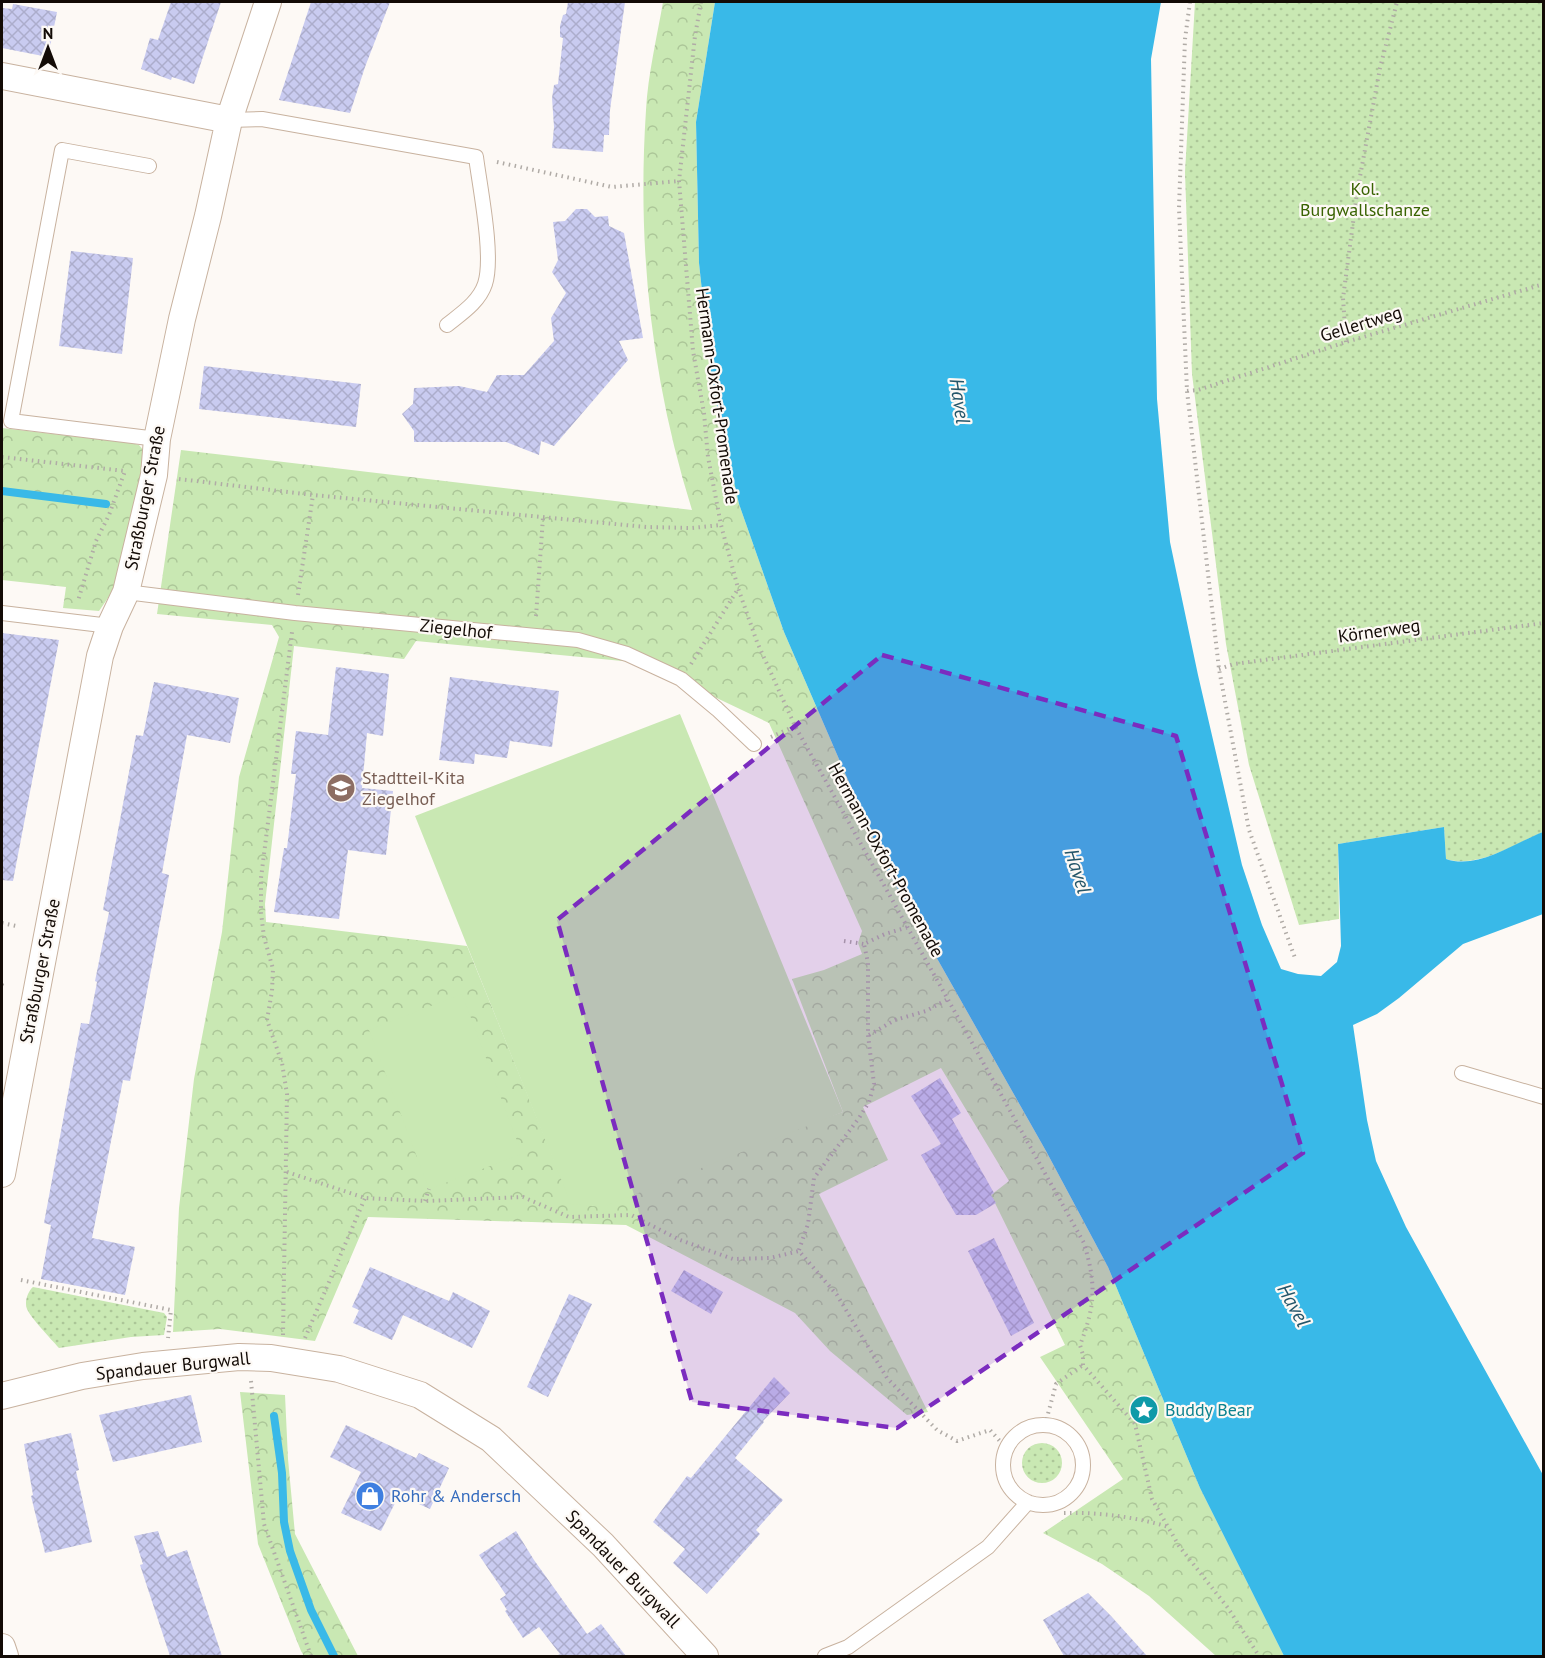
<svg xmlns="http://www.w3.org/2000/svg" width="1545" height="1658" viewBox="0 0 1545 1658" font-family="'PT Sans',sans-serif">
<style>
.grass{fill:url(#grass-dots)}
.park{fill:url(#park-crowns);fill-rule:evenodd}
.pitch{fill:#c9e8b3}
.water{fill:#39b9e8}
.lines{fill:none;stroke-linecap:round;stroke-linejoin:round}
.stream{stroke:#39b9e8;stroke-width:8}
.building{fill:url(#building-cross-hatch)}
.lane-casing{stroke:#c8b29f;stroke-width:16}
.street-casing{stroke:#c8b29f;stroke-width:28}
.path{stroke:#b0aba6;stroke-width:4;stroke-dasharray:1.5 4.5;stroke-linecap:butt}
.lane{stroke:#fff;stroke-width:14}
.street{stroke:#fff;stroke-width:26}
.marked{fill:#7b2cbf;fill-opacity:0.2;stroke:#7b2cbf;stroke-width:4.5;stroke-dasharray:12 8;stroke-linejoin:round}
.labels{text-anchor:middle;stroke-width:4.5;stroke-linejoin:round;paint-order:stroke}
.park-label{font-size:18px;fill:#396302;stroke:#fdf9f5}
.street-label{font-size:18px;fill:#130b06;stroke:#fdf9f5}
.education-label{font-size:18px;fill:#785e54;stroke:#fdf9f5;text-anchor:start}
.culture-label{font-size:18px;fill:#0d838f;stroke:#fdf9f5;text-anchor:start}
.shop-label{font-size:18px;fill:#366cbe;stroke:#fdf9f5;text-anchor:start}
.water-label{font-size:20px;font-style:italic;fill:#24566a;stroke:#fdf9f5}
</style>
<defs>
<pattern id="grass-dots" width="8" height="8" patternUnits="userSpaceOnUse" patternTransform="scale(1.5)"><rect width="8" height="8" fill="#c9e8b3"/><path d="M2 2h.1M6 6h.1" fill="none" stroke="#acc698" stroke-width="1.8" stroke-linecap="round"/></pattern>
<pattern id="park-crowns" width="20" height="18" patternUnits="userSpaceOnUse" patternTransform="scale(1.5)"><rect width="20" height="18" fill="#c9e8b3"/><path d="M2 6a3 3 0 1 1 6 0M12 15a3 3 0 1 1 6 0" fill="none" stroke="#acc698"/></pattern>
<pattern id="building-cross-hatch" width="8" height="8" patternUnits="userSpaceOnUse" patternTransform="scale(1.5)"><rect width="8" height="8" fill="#c9cbf0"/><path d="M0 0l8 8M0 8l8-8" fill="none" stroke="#acadcc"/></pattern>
</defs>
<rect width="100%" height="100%" fill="#fdf9f5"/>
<!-- grass -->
<path class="grass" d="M1195,2H1543V832C1515,844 1478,869 1446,859L1444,827L1338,844L1339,919L1299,925L1249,765L1226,644L1192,374L1185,172Z
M33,1287L164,1313L167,1317L164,1335L131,1337L59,1348C51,1339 31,1318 27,1309C24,1302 28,1291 33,1287Z
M1022 1463a20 20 0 1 1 40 0a20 20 0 1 1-40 0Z"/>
<!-- park -->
<path class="park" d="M663,2H715L696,122L699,263L712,384L739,504L784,632L887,870L1046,1151L1108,1267L1200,1488L1284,1656H1216L1149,1596L1102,1564L1043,1533L1123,1479L1040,1357L1065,1345L991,1195L1009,1181L941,1068L863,1107L888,1160L819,1194L928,1412L907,1415L830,1351L795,1313L626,1225L368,1217L315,1341L220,1329L173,1332L179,1208L194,1079L222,932L239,777L279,637L272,625L157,614L181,450L692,510C651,379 637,246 646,110C648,74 657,37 663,2ZM416,641L643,663L769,723L862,931L858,943L862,954L824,970L792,979L843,1112L572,1204L467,946L266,922L265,904L294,646L404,659Z
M2,428L131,443L139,445L145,452V474L119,582L99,611L63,608L66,587L2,580Z
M240,1392L285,1395L288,1459L295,1534L358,1656H304L301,1651L258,1544Z"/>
<!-- pitch -->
<path class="pitch" d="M680,714L843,1112L603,1207L571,1204L415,816Z
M462,994L522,1154L429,1189L369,1030Z"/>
<!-- water -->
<path class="water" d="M715,2H1161L1151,59L1157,399L1170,542L1198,675L1242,865L1262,925L1281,969L1298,974L1321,976L1337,962L1341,946L1338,844L1444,827L1446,859C1478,870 1514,843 1543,832V914L1463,944L1399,998L1377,1014L1353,1025L1367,1120L1376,1161L1406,1227L1543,1475V1656H1284L1200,1488L1108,1267L1046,1151L887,870L784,632L739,504L712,384L699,263L696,122Z"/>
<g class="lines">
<!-- stream -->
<path class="stream" d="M2,491L106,504
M274,1416L282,1473L284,1522L290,1551L311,1610L334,1656"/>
</g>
<!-- building -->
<path class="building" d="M171,2H221L194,84L172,77L171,80L141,69L150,38L158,40Z
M311,2H390L365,67L350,113L279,100Z
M568,2H625L610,110L609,135H604L603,152L552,148L554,127L552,98L554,85L558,84L563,38L560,37V26L563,15L566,14Z
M13,4L57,12L48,57L2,48V8L12,9Z
M576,209H587L595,217L608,216L609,226L624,233L643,338L619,341L628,360L554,446L541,441L539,455L506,442H414V431L402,414L413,404L414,388L459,386L487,392L497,375H524L554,341L551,318L566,293L552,272L558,260L553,222L565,221Z
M71,251L133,258L122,354L59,346Z
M204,366L361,384L356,427L199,409Z
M2,633L59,640L13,881L2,880Z
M336,667L389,674L383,736L367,733L362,788L393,791L386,855L348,850L339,919L274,912L284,848H287L296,774H291L296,731L328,735Z
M450,677L559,691L552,747L510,741L507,758L475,754L474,764L439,760Z
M154,682L239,698L230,743L187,735L162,873L169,875L130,1081L123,1080L92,1238L135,1247L125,1295L41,1279L51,1225L44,1223L81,1023L89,1024L97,982L95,981L109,912L103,910L136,735L143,736Z
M940,1078L961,1113L952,1119L994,1193L991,1195L996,1203L976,1215H956L921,1155L941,1144L911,1096Z
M994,1238L1034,1323L1011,1336L968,1251Z
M370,1267L449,1301L453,1292L490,1311L472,1348L403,1315L392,1340L353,1323L359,1310L352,1307Z
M684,1270L723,1292L711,1314L671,1291Z
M569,1294L592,1304L548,1397L527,1387Z
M774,1377L790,1393L763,1421L764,1422L735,1458L783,1500L756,1530L760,1534L707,1594L673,1563L685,1549L653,1522L687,1476L691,1478Z
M191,1395L202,1442L113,1462L99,1415Z
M346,1425L416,1458L419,1453L449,1468L430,1509L399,1495L381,1531L341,1513L361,1472L330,1457Z
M71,1433L79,1470L76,1471L92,1542L45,1553L31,1496L33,1495L24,1444Z
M158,1531L167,1557L187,1550L222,1656H170L140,1565L143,1564L134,1536Z
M516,1531L534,1560L587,1634L601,1624L626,1656H556L560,1654L539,1627L523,1638L505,1611L507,1610L500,1599L506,1595L479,1555Z
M1088,1593L1111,1616L1147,1656H1064L1043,1620Z"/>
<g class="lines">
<!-- lane casing -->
<g class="lane-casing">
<path id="lane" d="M229,120L262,119L476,157C480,188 494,257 485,284C479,302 462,313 447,325
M149,166L62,150L11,421L157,439
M126,592L295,613L578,640L627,654L681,679L717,709L754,744
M2,613L110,626
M1462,1073L1544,1097
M1003 1465a40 40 0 1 1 80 0a40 40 0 1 1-80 0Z
M825,1656L848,1647L988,1547L1028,1502"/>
</g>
<!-- street casing -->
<g class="street-casing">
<path id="street" d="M2,76L229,120
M2,1174L100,656L110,626L126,592L154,475L157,439L182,319L208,216L229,120L268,2
M2,1396L82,1376L143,1366L239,1357L271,1358L339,1369L420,1395L491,1439L603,1545L705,1656
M2,1647L5,1656"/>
</g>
<!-- path -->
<path class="path" d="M701,2L695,36L679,181L693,351L704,413L708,457L721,525L738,588L757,642L795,726L1084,1243C1096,1284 1096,1304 1080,1345L1083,1355V1365L1135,1424L1152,1499L1179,1546L1228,1608L1259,1656
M1190,2L1185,39L1179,208L1187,391L1219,669L1249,830L1295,958
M497,162L612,187L679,181
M1346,342L1343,298L1357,193L1380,68L1397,2
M1187,391L1198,390L1346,342L1544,284
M2,457L125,471L109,515L96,541L78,601
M179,479L313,495L646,527L692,528L721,525
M298,595L313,495
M536,616L543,518
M691,664L738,589
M1219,669L1234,664L1544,623
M771,737L795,726
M2,923L16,926
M844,941L864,944
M2,985L4,986
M869,1035L895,1020L926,1011L948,999
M287,1172L365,1198L425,1201L523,1197L569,1217L631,1215L680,1240L733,1259L770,1258L799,1251L837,1295L887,1378L937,1430L957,1441L990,1430L1007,1449
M425,1201L429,1189
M799,1250L808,1224L814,1178L859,1118L869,1102L874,1084L868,1035V963L864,944L885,934L908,927
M21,1280L171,1310L168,1338
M283,1335L287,1094L282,1063L267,1020L272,991L273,969L264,937L261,913V878L292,632
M305,1338L365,1198
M251,1381L264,1524L311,1656
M1045,1425L1056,1384L1083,1365
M1064,1513C1099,1512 1135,1517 1169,1527"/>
<!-- lane -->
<use href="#lane" class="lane"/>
<!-- street -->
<use href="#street" class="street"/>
</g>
<!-- marked area -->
<path class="marked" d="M882,655L1176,736L1303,1153L897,1428L692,1402L557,920Z"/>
<!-- icons -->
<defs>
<g id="school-disc" transform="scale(1.5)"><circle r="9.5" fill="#8d6e63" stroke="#fdf9f5"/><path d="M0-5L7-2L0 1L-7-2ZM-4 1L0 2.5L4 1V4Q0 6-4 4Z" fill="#fff"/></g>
<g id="sight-disc" transform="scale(1.5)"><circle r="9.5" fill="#0f9aa8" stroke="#fdf9f5"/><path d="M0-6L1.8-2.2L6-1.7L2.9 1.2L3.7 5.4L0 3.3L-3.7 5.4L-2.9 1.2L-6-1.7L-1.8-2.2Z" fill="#fff"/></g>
<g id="shop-disc" transform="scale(1.5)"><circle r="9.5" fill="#3f7fe0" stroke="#fdf9f5"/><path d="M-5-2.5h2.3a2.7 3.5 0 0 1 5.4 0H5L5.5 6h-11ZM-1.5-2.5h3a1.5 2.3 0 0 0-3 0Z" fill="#fff"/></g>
</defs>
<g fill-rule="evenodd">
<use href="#school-disc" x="341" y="788"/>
<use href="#sight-disc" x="1144" y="1410"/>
<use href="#shop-disc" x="370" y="1496"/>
</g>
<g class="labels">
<!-- park labels -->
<g class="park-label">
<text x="1365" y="195">Kol.<tspan x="1365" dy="21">Burgwallschanze</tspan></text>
</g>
<!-- street labels -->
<g class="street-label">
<text transform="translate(1361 324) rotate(-17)" y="6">Gellertweg</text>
<text transform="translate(717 396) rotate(82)" y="6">Hermann-Oxfort-Promenade</text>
<text transform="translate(145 498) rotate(-79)" y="6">Straßburger Straße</text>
<text transform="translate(456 629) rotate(6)" y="6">Ziegelhof</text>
<text transform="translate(1379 631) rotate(-8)" y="6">Körnerweg</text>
<text transform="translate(886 860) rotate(61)" y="6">Hermann-Oxfort-Promenade</text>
<text transform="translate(40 971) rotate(-79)" y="6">Straßburger Straße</text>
<text transform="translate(173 1366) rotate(-6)" y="6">Spandauer Burgwall</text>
<text transform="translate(623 1569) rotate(46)" y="6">Spandauer Burgwall</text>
</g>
<!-- education labels -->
<g class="education-label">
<text x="362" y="784">Stadtteil-Kita<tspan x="362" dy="21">Ziegelhof</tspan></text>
</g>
<!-- culture labels -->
<g class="culture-label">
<text x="1165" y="1416">Buddy Bear</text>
</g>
<!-- shop labels -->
<g class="shop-label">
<text x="391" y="1502">Rohr &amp; Andersch</text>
</g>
<!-- water labels -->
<g class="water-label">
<text transform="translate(960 401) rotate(81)" y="7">Havel</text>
<text transform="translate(1078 871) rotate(72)" y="7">Havel</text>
<text transform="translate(1294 1305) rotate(61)" y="7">Havel</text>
</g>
</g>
<!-- border -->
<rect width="1545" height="1658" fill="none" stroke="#130b06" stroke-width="6"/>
<!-- north arrow -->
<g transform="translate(48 48)" stroke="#fdf9f5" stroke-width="4.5" paint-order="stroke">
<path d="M0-4.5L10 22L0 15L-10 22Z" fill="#130b06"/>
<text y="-9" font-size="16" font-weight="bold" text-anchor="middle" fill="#130b06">N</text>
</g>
</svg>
